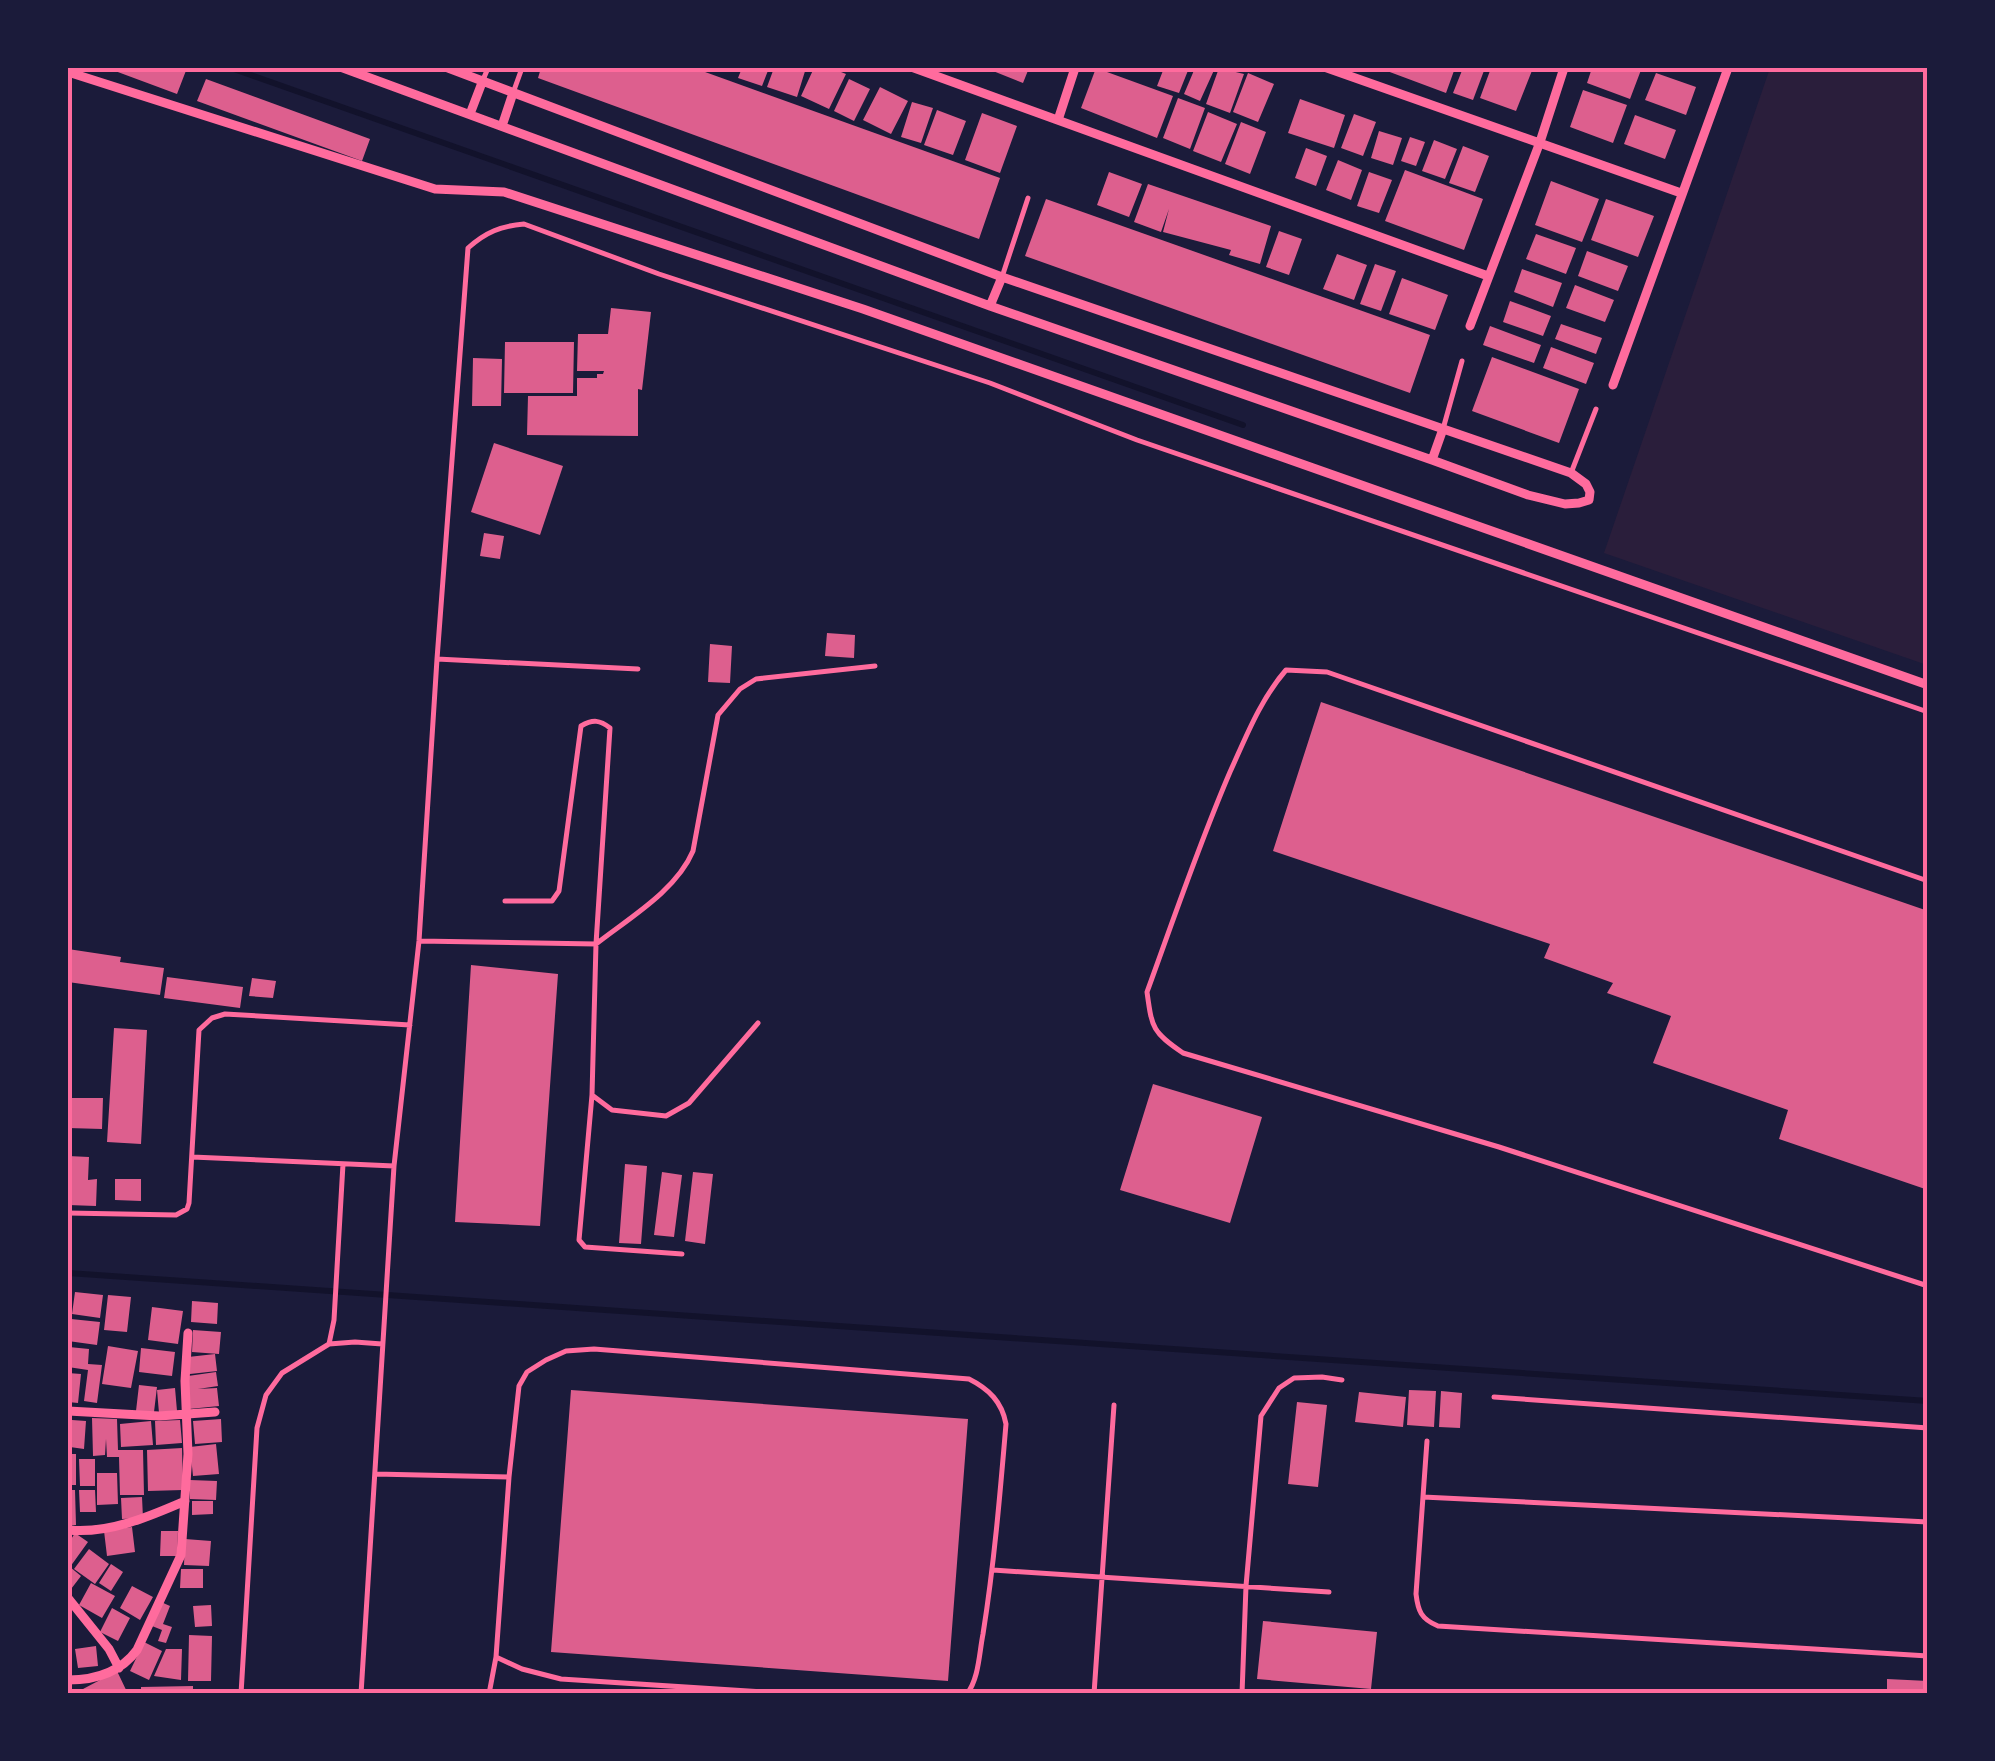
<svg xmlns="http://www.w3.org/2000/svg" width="1995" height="1761" viewBox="0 0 1995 1761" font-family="'Times New Roman',serif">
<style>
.green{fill:#2a1e3b}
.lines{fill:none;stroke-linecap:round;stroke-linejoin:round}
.stream{stroke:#12122b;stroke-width:6}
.building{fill:#dd5f8e}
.service{stroke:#ff6b9d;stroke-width:5}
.minor{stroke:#ff6b9d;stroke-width:9}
.neatline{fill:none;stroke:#ff6b9d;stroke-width:4}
</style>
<rect width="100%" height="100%" fill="#1b1b3a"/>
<!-- green -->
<path class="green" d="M1770,68H1927V665L1604,553Z"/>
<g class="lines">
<!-- stream -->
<path class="stream" d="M231,68L1243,425
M68,1273L1928,1401"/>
</g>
<!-- building -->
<path class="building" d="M107,68H187L177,94Z
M541,68H694L1000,178L979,239L538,78Z
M742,68H769L762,86L738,78Z
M774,68H806L797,97L767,87Z
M814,68H831L846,74L829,109L801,96Z
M995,68H1029L1023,83L993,71Z
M1096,68L1173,96L1157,138L1081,108Z
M1164,68H1189L1179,93L1157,86Z
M1195,68H1215L1200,101L1184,94Z
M1219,68L1244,74L1230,113L1206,104Z
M1379,68H1455L1446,93Z
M1463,68H1485L1473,100L1453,93Z
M1491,68H1533L1516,111L1480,98Z
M1592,68H1634L1641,70L1630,99L1587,83Z
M1248,73L1274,84L1258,122L1233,112Z
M1656,73L1696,87L1686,115L1645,100Z
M206,79L370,139L362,161L197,101Z
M849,79L870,89L854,121L834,111Z
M880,87L908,101L891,134L863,120Z
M1583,90L1627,105L1613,143L1570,127Z
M1178,98L1205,108L1190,149L1163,138Z
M1300,99L1345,115L1334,148L1288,133Z
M912,102L933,108L921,143L901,137Z
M937,110L966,121L953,155L924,145Z
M1208,112L1237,124L1221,162L1193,151Z
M982,113L1017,126L1000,173L965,160Z
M1354,114L1376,122L1363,156L1341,148Z
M1635,115L1676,130L1665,159L1624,144Z
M1241,122L1266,132L1250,174L1225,164Z
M1379,131L1402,138L1393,165L1371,158Z
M1410,137L1425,142L1416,166L1401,161Z
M1434,140L1457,149L1445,179L1422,171Z
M1463,146L1489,156L1475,192L1449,183Z
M1306,148L1327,156L1316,186L1295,178Z
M1338,160L1362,170L1351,200L1326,190Z
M1405,170L1483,199L1464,250L1385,221Z
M1109,172L1142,184L1129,217L1097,205Z
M1369,172L1392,180L1379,213L1357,206Z
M1551,181L1599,199L1582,242L1535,225Z
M1148,184L1271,226L1260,264L1229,255L1231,250L1163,232L1169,209L1161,232L1134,222Z
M1046,199L1430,335L1410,393L1025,256Z
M1606,199L1654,216L1638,257L1591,240Z
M1279,231L1302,239L1289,275L1266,267Z
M1536,234L1576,248L1566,274L1526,259Z
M1587,251L1628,266L1618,291L1578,276Z
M1337,254L1367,265L1354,300L1323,289Z
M1375,264L1396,271L1381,311L1360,304Z
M1522,269L1562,283L1553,307L1514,292Z
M1402,278L1448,295L1435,330L1389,314Z
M1575,285L1614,300L1605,322L1566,308Z
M1510,301L1551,316L1543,336L1503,322Z
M611,308L651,312L642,390L638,389V436L527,435L528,396H577V378H597V374H603L604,371H577L578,334H608Z
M1561,324L1602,338L1596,354L1555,339Z
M1490,326L1541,345L1534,363L1483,345Z
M505,342H574L573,393H504Z
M1551,347L1594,363L1586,384L1543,368Z
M1492,357L1579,389L1559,443L1472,411Z
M473,358L502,359L501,406H472Z
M494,443L563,466L540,535L471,512Z
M484,533L504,536L500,559L480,556Z
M827,633L855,635L854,658L825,656Z
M710,644L732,646L730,683L708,682Z
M1321,702L1928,911V1190L1779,1139L1788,1110L1653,1063L1671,1016L1607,993L1613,983L1544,958L1550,944L1273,851Z
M68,949L121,957L120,962L164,968L160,995L68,982Z
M471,965L558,974L540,1226L455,1222Z
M167,977L243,987L240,1008L164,998Z
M252,978L276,981L273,998L249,996Z
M114,1028L147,1030L141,1144L107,1142Z
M1153,1084L1262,1117L1230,1223L1120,1190Z
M68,1098H103L102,1129L68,1128Z
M68,1156L89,1157L88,1180L97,1179L96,1206L68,1205Z
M625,1164L647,1166L641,1244L619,1243Z
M662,1172L682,1175L674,1237L654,1235Z
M693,1172L713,1174L705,1244L685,1241Z
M115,1179H141V1201L115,1200Z
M75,1292L103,1295L100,1318L72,1314Z
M108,1295L131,1297L127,1332L104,1330Z
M192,1301L218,1303L217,1324L191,1322Z
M152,1307L183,1311L178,1344L148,1340Z
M71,1319L100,1322L97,1345L68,1341Z
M193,1330L221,1332L219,1354L192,1352Z
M108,1346L138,1351L131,1388L102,1384Z
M69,1347L89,1349L88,1364L102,1365L97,1403L84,1401L88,1370L68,1367Z
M141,1348L175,1352L172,1376L139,1372Z
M215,1354L217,1371L190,1374L188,1357Z
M216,1372L218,1386L198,1389L217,1388L219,1406L189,1409L188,1376Z
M68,1373L81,1374L78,1403L68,1402Z
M139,1385L157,1387L154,1412L136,1411Z
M175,1388L177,1411L159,1413L157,1390Z
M571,1390L968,1419L948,1681L551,1652Z
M1409,1390L1436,1391L1434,1427L1407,1425Z
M1441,1391L1462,1393L1460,1428L1439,1427Z
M1359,1392L1406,1397L1403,1427L1355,1422Z
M1297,1402L1327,1405L1318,1487L1288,1484Z
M92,1418L117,1419L118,1450H143L144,1495H120L119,1457H107L106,1439L105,1455L93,1456Z
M221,1419L222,1442L195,1444L193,1421Z
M72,1420L86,1421L84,1449L70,1447Z
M180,1420L182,1443L156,1445L155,1421Z
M151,1421L153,1445L121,1447L120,1424Z
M216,1444L219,1474L193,1476L190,1447Z
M182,1448L183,1490L148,1491L147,1450Z
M68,1454H76V1485H68Z
M79,1459H95V1486H80Z
M97,1473H117L118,1504L97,1505Z
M190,1480L217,1481L216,1500L190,1499Z
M68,1490H75L76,1525L68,1526Z
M79,1490H95L96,1512H80Z
M142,1497L143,1518L122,1519L121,1498Z
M192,1501H213V1514L192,1515Z
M132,1527L135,1552L107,1556L104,1531Z
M161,1531H178L177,1556H160Z
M75,1533L88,1542L70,1567L81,1576L68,1593V1544Z
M185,1539L211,1541L209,1566L184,1565Z
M89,1549L109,1564L95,1584L74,1569Z
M111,1564L123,1572L111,1591L99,1583Z
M181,1569H203V1588H180Z
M91,1583L115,1596L102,1618L79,1605Z
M132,1586L153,1597L140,1620L120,1608Z
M161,1602L170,1606L163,1624L172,1627L166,1643L158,1641L162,1630L152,1626Z
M211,1605L212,1626L195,1627L193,1606Z
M112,1608L130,1618L118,1641L100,1632Z
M1263,1621L1377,1632L1371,1689L1257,1679Z
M189,1635L212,1636L211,1681H188Z
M144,1642L162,1651L149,1680L130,1671Z
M96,1646L98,1666L78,1668L75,1649Z
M166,1649H182L181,1680L154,1676Z
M117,1671L128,1694H85L83,1689Z
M1887,1679L1928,1681V1694H1887Z
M193,1686V1694H141V1687Z"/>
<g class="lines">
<!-- service -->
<path class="service" d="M483,80L488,68
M513,93L522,68
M1002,277L1028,198
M1443,429L1462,361
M1571,473L1596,409
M437,659L638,669
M1928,881L1327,672L1286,670C1260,700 1246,737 1230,772C1199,844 1174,918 1147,992C1152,1028 1152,1032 1183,1053L1499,1147L1928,1286
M505,901H552L559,891L581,726C593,719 600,720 610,728L596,944C629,918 676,891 693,851L718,715L740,689L756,679L875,666
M419,941L596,944L592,1095L612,1110L666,1116L689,1103L758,1023
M592,1095L579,1240L585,1247L682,1254
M192,1157L394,1166
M68,1213L176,1215L187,1209L189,1203L199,1030L212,1018L225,1014L410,1025
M329,1344L334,1320L343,1164
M1494,1397L1928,1428
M1427,1441L1416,1594C1418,1611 1421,1619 1438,1626L1928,1656
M375,1474L509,1477
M1423,1497L1928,1522
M993,1570L1329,1592
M241,1694L257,1428L266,1395L282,1373L329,1344L355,1342L382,1344
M361,1694L394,1166L419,941L437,659L468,248C486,232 501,226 524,224L659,274L990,383L1137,440L1928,712
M489,1694L496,1657
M793,1694L561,1679L522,1669L496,1657L509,1477L519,1386L527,1372L546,1360L566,1351L594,1349L969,1379C989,1389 1002,1402 1006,1424C1000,1495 994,1565 983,1634C979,1654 979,1678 967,1694
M1094,1694L1114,1405
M1242,1694L1246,1586L1261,1416L1279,1388L1294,1378L1322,1377L1342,1380"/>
<!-- minor -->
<path class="minor" d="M343,68L990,306L1432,460L1528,495L1565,504L1579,503L1589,500L1590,492L1586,484L1571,473L1002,277L448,68
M914,68L1488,276
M1327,68L1681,193
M68,72L435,189L504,192L863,309L1928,685
M470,114L483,80
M1058,120L1075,68
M502,126L513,93
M990,306L1002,277
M1470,326L1540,142L1564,68
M1613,385L1728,68
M1432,460L1443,429
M68,1411L159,1416L215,1412
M68,1530C109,1534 148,1517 185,1501
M68,1598L109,1649L119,1668
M68,1680C95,1680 120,1673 137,1650L181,1555L188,1454L185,1381L188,1333"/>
</g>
<!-- border -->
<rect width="1995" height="1761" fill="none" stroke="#1b1b3a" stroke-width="140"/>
<rect x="70" y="70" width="1855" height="1621" class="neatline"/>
</svg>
